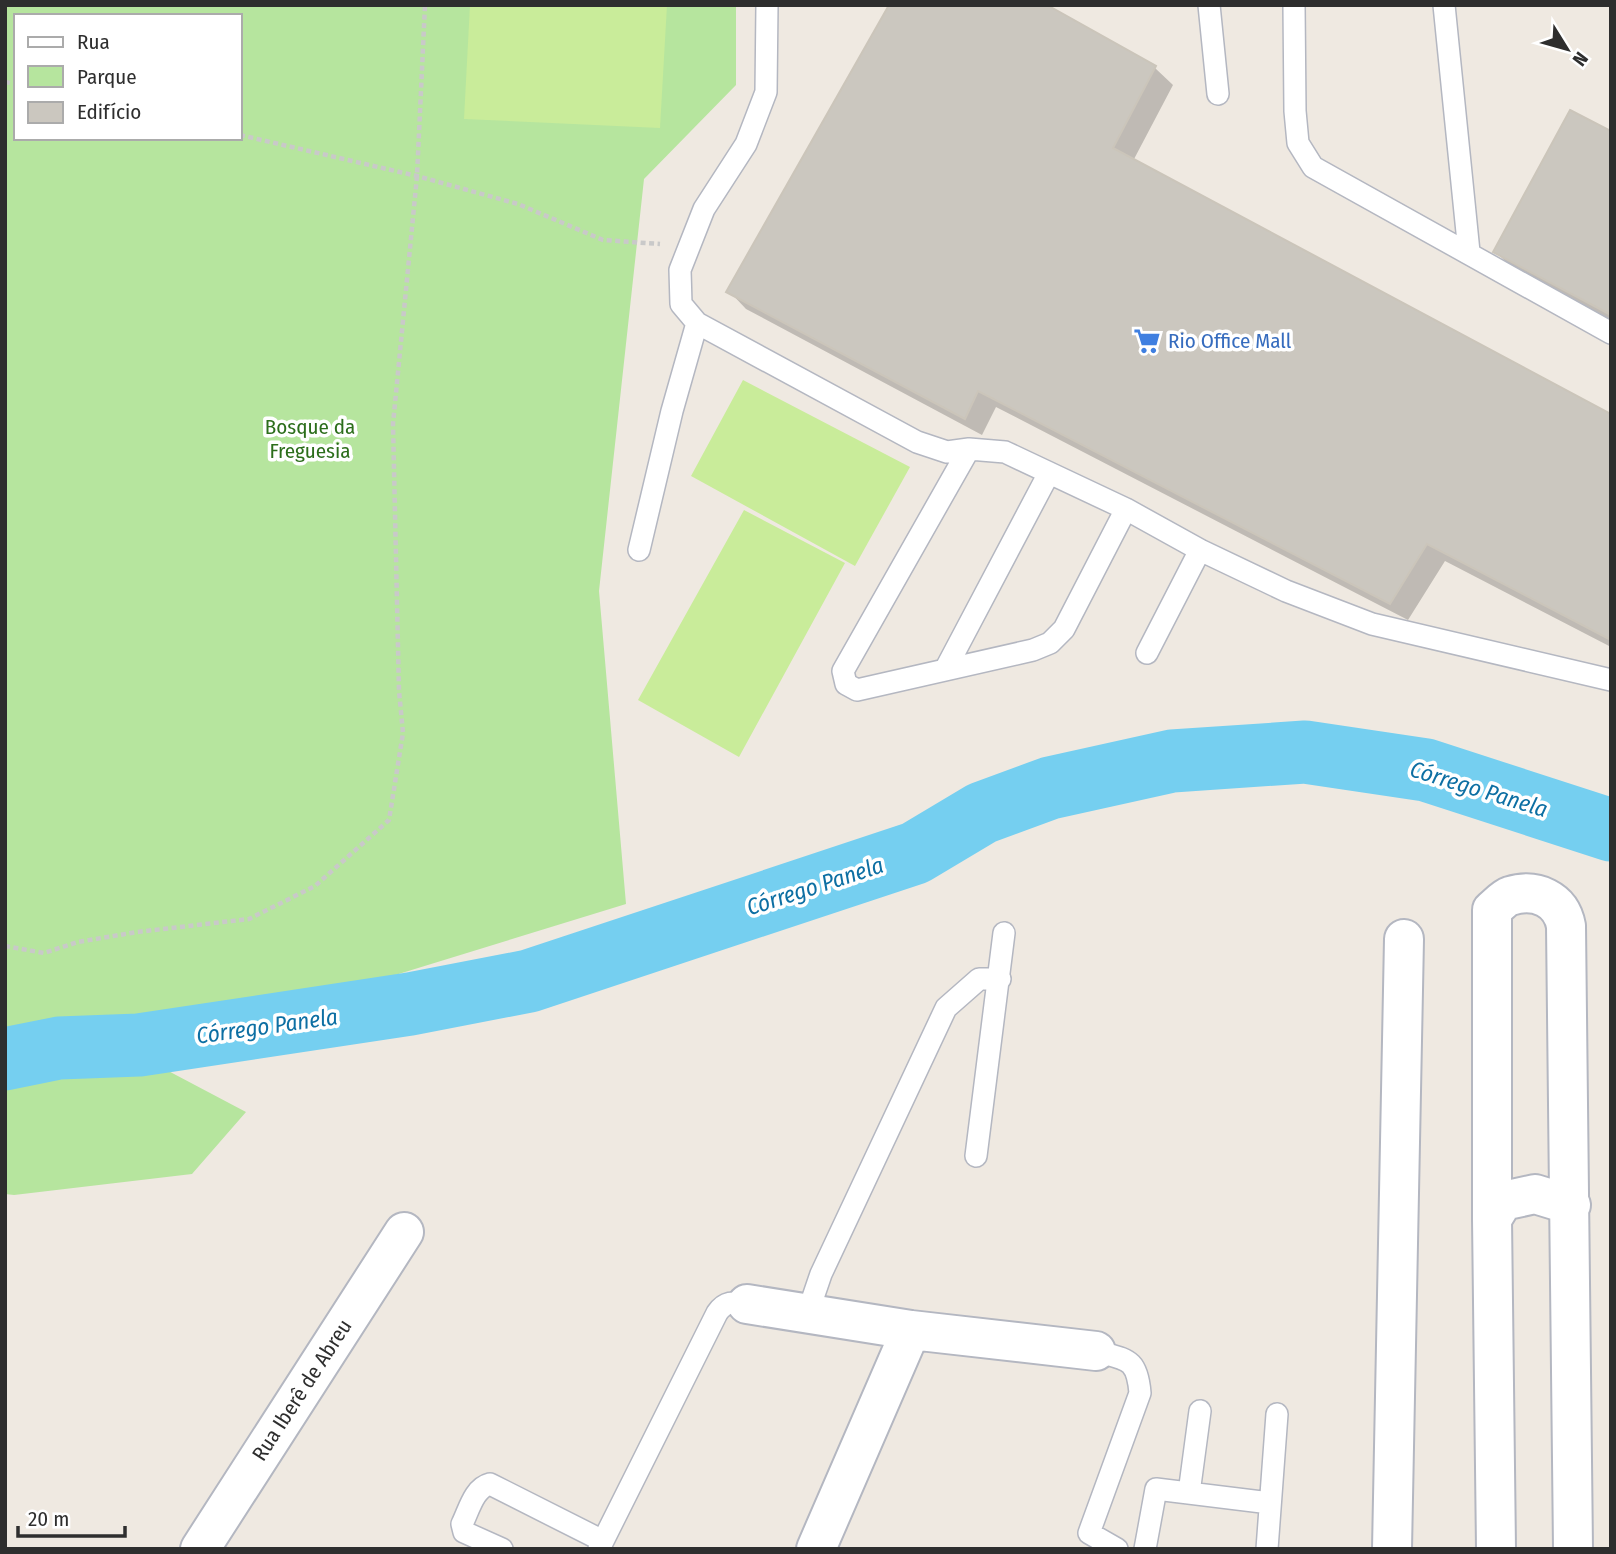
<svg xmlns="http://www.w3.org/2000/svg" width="1616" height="1554" viewBox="0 0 1616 1554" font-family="'Fira Sans Condensed',sans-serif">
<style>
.green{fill:#b6e59e;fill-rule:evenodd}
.pitch{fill:#c9ec9a}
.shadow{fill:#0003}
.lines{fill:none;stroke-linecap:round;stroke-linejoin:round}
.river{stroke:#75cff0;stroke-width:63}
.building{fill:#cbc7bf;stroke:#cbc5ba;stroke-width:2}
.lane-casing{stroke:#b4b7c1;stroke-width:24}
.street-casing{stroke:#b4b7c1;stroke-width:42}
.path{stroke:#c9c9c9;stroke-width:4.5;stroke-dasharray:5 3.5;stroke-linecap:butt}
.lane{stroke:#fff;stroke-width:21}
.street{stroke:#fff;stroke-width:38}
.labels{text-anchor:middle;stroke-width:7;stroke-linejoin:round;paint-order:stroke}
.shop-label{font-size:21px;fill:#366cbe;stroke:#fff;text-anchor:start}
.park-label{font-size:21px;fill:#2c6e1b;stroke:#fff}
.street-label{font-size:21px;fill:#2e2e2e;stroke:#fff}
.water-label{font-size:23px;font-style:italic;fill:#0d6fa3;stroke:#fff}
</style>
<rect width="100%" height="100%" fill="#efe9e1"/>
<!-- green -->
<path class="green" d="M5,5H736V85L644,179L599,591L626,904L314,1000L5,1031ZM16,16H240V138H16Z
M5,1063L157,1065L246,1112L192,1174L14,1195L5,1194Z"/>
<!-- pitch -->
<path class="pitch" d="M470,5H667L660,128L464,119Z
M743,380L910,467L855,566L691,476Z
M744,510L845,563L739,757L638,700Z"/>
<!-- shadow -->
<path class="shadow" d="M1043,5L1155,68L1173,85L1133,161L1611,416V647L1445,561L1408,620L996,407L982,435L746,309L729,291Z
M1611,133V322L1513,269L1496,252Z"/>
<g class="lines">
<!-- river -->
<path class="river" d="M5,1059L59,1048L139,1045L410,1004L529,981L915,853L982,813L1050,788L1172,761L1305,752L1426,770L1611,830"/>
</g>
<!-- building -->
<path class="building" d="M889,5H1047L1156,66L1113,148L1611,414V640L1427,544L1390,604L978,391L965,419L726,292Z
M1570,110L1611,131V315L1493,252Z"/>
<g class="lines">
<!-- lane casing -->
<g class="lane-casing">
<path id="lane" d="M767,5L766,92L746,144L704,209L680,270L681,304L697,323L917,442L947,452L969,449L1005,452L1126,509L1200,550L1286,591L1372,624L1611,680
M1209,5L1218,94
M1294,5L1295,111L1298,143L1313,167L1611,333
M1444,5L1469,252
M969,449L843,671L846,684L857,690L1033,650L1050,643L1064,629L1126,509
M639,550L672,411L697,323
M1147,653L1200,550
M945,670L1049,473
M976,1156L1004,933
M807,1315L821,1274L946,1008L979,979H1000
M1096,1351C1126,1360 1137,1357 1140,1393L1089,1533L1117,1549
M1189,1493L1200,1411
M502,1549L464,1532L462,1524C469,1510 474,1488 490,1484L603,1541
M599,1549L717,1313C725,1301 733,1302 747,1304
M1145,1549L1156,1489L1270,1503
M1267,1549L1277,1414"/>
</g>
<!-- street casing -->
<g class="street-casing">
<path id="street" d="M1492,1219V910C1498,905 1504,898 1510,896C1536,888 1561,899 1566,926L1573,1549
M747,1304L911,1330L1096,1351
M200,1549L404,1232
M816,1549L911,1330
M1392,1549L1404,939
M1496,1549L1492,1219L1503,1201L1535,1194L1571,1205"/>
</g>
<!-- path -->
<path class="path" d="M5,82L16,84
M240,135L417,176L518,204L603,240L660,244
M5,946L44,953L78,942L137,932L249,919L315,886L389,820L403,733L399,691L393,424L417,176L425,5"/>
<!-- lane -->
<use href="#lane" class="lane"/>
<!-- street -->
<use href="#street" class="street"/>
</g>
<!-- icons -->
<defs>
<g id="supermarket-bare" transform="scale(2.1)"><path d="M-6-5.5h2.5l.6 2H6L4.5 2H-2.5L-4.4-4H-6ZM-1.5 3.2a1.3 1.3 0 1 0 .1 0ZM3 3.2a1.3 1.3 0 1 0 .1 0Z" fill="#3f7fe0" stroke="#fff" stroke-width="2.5" paint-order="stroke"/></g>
</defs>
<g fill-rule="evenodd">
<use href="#supermarket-bare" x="1147" y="341"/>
</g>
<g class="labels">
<!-- shop labels -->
<g class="shop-label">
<text x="1168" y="348">Rio Office Mall</text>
</g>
<!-- park labels -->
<g class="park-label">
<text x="310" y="434">Bosque da<tspan x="310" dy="24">Freguesia</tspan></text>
</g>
<!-- street labels -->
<g class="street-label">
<text transform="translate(302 1390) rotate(-57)" y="7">Rua Iberê de Abreu</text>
</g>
<!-- water labels -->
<g class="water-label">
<text transform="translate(1479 789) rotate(17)" y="8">Córrego Panela</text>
<text transform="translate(815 886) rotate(-18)" y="8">Córrego Panela</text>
<text transform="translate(267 1026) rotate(-8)" y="8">Córrego Panela</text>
</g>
</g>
<!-- border -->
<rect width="1616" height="1554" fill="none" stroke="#2e2e2e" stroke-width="14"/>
<!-- legend -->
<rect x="14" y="14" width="228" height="126" fill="#ffffff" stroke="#ababab" stroke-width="2"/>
<rect x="28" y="37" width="35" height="10" fill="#ffffff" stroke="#ababab" stroke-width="2"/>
<text x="77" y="49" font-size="21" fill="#2e2e2e">Rua</text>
<rect x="28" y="66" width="35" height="21" fill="#b6e59e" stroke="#ababab" stroke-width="2"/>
<text x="77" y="84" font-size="21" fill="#2e2e2e">Parque</text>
<rect x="28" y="102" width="35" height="21" fill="#cbc7bf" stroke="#ababab" stroke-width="2"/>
<text x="77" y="119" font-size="21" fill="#2e2e2e">Edifício</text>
<!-- north arrow -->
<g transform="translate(1567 49) rotate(127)" stroke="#ffffff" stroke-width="5" paint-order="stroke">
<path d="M0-5L12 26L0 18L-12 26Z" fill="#2e2e2e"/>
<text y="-10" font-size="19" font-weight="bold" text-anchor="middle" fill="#2e2e2e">N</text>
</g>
<!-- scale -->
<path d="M18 1526v10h107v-10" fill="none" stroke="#2e2e2e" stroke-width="3.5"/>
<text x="28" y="1526" font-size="21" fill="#2e2e2e" stroke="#ffffff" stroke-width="5" paint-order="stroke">20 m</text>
</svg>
